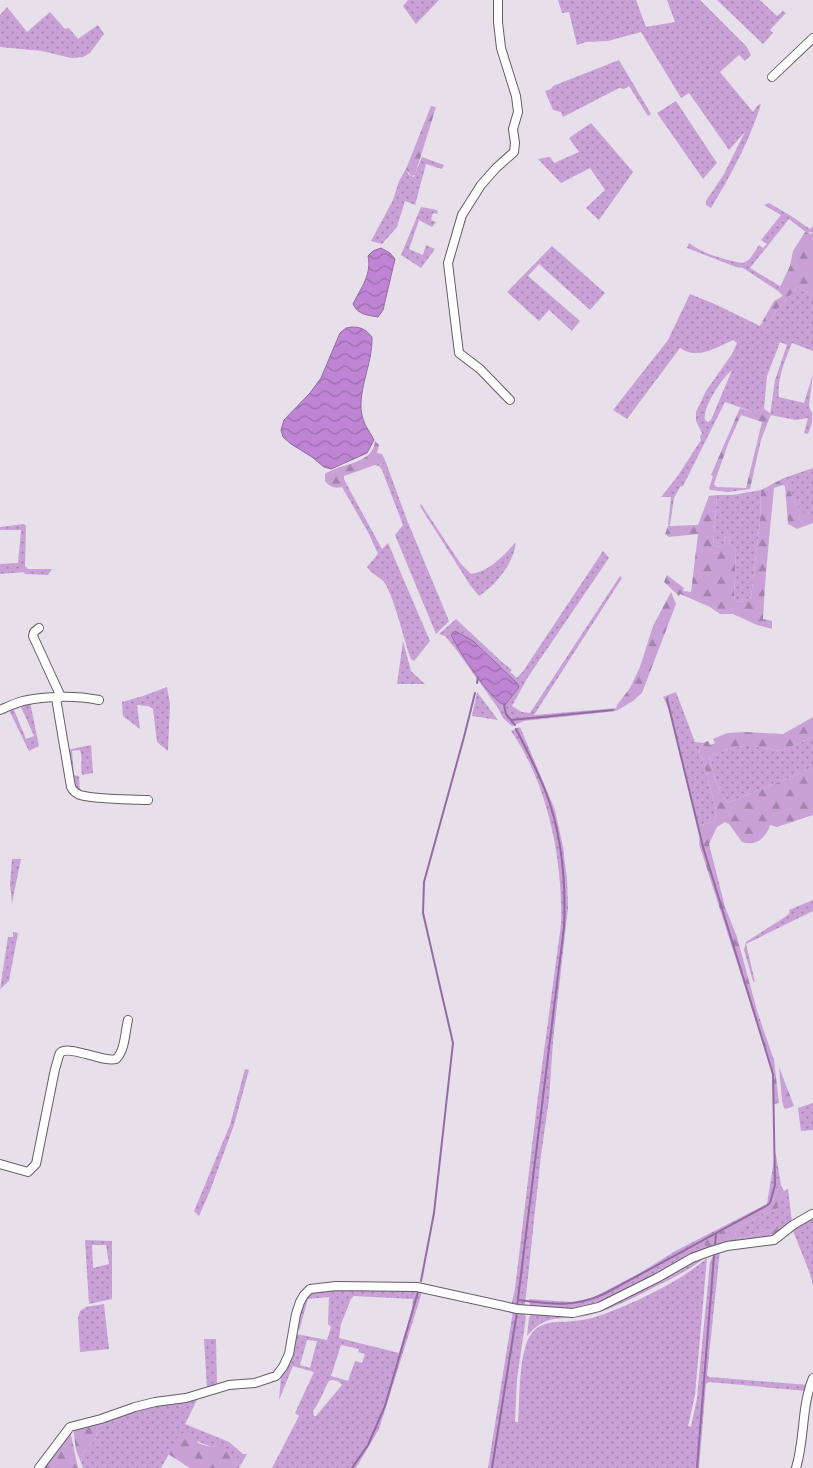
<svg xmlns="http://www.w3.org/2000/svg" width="813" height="1468" viewBox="0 0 813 1468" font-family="Rubik,sans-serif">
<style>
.grass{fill:url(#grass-dots);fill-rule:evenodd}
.forest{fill:url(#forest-firs);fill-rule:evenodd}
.water{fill:url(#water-waves);stroke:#946ba3}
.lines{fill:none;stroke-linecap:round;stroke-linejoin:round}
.stream{stroke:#946ba3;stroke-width:2}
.street-casing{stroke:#645e66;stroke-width:10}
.street{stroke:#fff;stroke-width:8}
</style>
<defs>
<pattern id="grass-dots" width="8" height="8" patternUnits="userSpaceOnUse" patternTransform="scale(1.25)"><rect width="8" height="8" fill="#c9a1d7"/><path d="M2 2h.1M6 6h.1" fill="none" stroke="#a484af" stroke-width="1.8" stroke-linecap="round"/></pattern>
<pattern id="forest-firs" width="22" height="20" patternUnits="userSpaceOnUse" patternTransform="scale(1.25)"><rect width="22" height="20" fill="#c9a1d7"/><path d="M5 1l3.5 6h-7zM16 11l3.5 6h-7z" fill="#a484af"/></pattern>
<pattern id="water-waves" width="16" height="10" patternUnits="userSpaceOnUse" patternTransform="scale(1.25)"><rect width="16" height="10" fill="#bf85d4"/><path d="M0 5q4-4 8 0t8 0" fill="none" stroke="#9c6dad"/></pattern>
</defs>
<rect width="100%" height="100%" fill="#e7dfe9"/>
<!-- grass -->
<path class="grass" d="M408,0H439L416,24L403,6Z
M558,0H636L646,27L675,22L667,0H700L746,46L751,55L745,61L739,55L720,72L753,112L758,105L761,104C750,140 731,175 711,208L706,205V201L724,174L745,132L729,150L689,93L681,98L641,32L608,41L586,42L577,45L569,12L562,13Z
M717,0H760L777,16L783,11L786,13L770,30L773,33L763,44Z
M7,7L27,32L50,12L65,29L69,28L78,39L98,25L104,34L90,53L83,57L71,58L42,51L0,47V15Z
M619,60L651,114L648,116L629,86L624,89L619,88L563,117L561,112L553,110L545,91L551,89L553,86Z
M676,101L717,163L703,179L657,113Z
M591,123L633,172L599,220L586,208L605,190L590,168L561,183L538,159L550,157L554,163L579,152L569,138Z
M422,157L444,165L442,169L426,164L415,205L405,201L397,227L382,244L371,241L393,200L399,181L406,169L409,175L414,177Z
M769,203L791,216L810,229L813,226V232L807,233L789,219L750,268L780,286L778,291L743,268L736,267L687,248L689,243C705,255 723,259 742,263C751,261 754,252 759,245L763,248L767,244L761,240L781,215L764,205Z
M421,207L437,210L438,214L433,213L431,220L436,222L432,227L419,220L409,249L423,255L426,245L435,249L421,268L401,255Z
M552,246L605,293L590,310L539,264L528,276L580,321L572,331L549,310L539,321L507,292Z
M798,287L813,296V351L792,343C785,361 777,378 779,397L804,403L813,374L809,405C809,408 811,410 812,413C813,420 811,427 808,434L804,433L808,418L796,420L770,415L775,380L787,345L780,342L767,376L764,409L753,412L725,402L683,486L680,487L674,498L670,525L668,526L671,497H661L677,477L701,440L700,437L702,433L696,421V412L706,391L732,354L737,343L733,340C715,348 698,360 680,348L627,419L613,410L668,340L690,294L717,305L760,326L761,324L764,330L780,306ZM732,370L711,420L708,422L705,420C702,408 722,378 732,370Z
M385,460L407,520L449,621L436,634L395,535L403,525L382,470L379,466Z
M813,468V519L811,520L799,510L784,478Z
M347,485L382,549L388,543L430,641L414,661L411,659C405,645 392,587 382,580C376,575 372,574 367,567L378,554L369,534L342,487Z
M761,490L760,521L751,597L745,601L734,602L736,550L730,545L729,532H725L724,546L713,547L717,495H733Z
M421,504L460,563L471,574C490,571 503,556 516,542C514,563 496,585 479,596L470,585L420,506Z
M24,524L26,526L25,566L28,569H52L48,575L25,574L24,572L0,574V564L18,563L21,530H0V527Z
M603,551L609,558L528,677L512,706L522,712L530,713L620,576L622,578L534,715L617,708L616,711L524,721L512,726L503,718L498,708L455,648L445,636L439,634L456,619L503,663L512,670L510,672L517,678L524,670ZM451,635L473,641L517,683L494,696L468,663Z
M403,641L411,671L425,684H397Z
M167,687L170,704L168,751L157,742L153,709L148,706L137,705L140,729L123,716L122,702L143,696Z
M477,692L498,720L472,716Z
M676,692L695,742L703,743L699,753L702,757L716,810L715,821L698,826L671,714L663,697Z
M30,702L39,746L29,751L8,708ZM21,707L34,736L26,739L14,710Z
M520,727L555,810L563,847L567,880L568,908L553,1041L549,1099L541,1155L525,1305L522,1308L511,1306L515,1289L538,1096L561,924C563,860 548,784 511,731Z
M813,737V768L727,803L716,782L709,757L728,749L744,746H754L781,751Z
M91,745L93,773L82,775C80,766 83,759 80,750L72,751L74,775L79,776L80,794L75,790L67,750Z
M12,859H21L12,903L10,884Z
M813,900V911L746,944L755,982L753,981L744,950L746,942L785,917L790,913L789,910Z
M13,932L18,933L9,981L0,989L8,937H13Z
M245,1069L249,1070L234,1125L210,1191L199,1216L194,1211L230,1125Z
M813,1103V1130L801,1131L798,1108Z
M775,1154L776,1155L781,1185L778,1187L776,1194L770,1205L702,1242L708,1249L598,1305L573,1311L530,1307L529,1299L572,1302L592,1298L640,1273L677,1250L767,1204Z
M788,1189L792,1222L784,1229L782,1227L743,1238L737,1237L735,1234L737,1229L749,1221L776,1210L784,1191Z
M810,1218L813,1220V1285L809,1271L793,1231L803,1221Z
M85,1240L112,1241V1299L89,1304ZM92,1245H106L109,1264L93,1268Z
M720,1250L707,1375L709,1377L808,1385L806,1391L709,1382L706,1384L699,1468H488L513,1311L524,1313L526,1317L517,1379L515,1422H518C520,1401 518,1350 532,1333C544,1319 558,1323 574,1321C586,1320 597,1317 607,1313C639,1301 682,1280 707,1258L695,1395L688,1426L691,1427L697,1398L710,1262L714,1254Z
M707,1256C689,1271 668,1280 647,1291C631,1299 615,1307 597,1313C568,1323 549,1309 527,1336L529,1318L532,1312L574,1315Z
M326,1289H423L379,1429L356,1468H272L299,1416L295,1413L314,1372L293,1366L279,1400L281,1376L288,1364L296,1334L327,1340L331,1327L328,1324L329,1297L308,1299L299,1331L295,1327L305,1297L310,1293ZM354,1296L413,1299L412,1309L399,1353L339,1338L341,1324L351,1299ZM307,1340L317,1341L310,1368L300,1365ZM341,1345L359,1349L358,1352L365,1354L362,1363L355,1361L348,1381L331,1376ZM332,1380L338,1381L342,1385L316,1416H314L313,1411C320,1402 323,1391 329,1381Z
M104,1304L109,1349L80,1352L78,1318L80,1311L86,1307Z
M204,1339H216L217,1386L207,1389Z
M200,1394L185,1424L229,1442L243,1454H247L239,1468H234L238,1462L230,1454L217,1446L211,1447L180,1434L161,1468H85L82,1464L81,1456L96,1438L98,1427L104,1424L107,1419L131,1410Z"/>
<!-- forest -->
<path class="forest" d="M431,106L436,107L415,175L411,176L406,169Z
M805,232L811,234L813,232V296L798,287L780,306L764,330L761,324L774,301L783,296L778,291L790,266L793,251Z
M740,408L753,412L764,409L771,414L761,440L750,489L728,492L711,490L709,489L713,476L711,475ZM741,415L762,422L746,488L716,487L714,484L728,444Z
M375,441L379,445L377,453L382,454L385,460L379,466L375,465L344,476V479L347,485C339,489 331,489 325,481V474C340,463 373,465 375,441Z
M784,478L799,510L813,519V523L797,529L788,524L785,486L783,485L774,488C770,532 765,575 763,619L772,621V629L757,625L733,614H720L710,607L680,594L679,596L664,582L667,575L684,588L683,591L691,592L698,534L669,537L665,534L668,526L698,525L709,496L717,495L713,547L724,546L725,531H729L730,545L736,550L734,602L745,601L751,597L760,521L761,490Z
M671,592L676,604L642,693L633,701L616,711L617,705L630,688L640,667L653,626Z
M813,717V737L781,751L754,746H744L728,749L709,757L716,782L727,803L813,768V815L777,827L770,825C767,837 755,847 742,842L729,824L725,822L717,827L709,844L725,907L737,937L758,1014L774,1060L779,1103L773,1104V1079L770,1065L699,844L700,833L698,826L715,821L716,810L702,757L699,753L703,743L708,741L710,745L715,743L713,739L727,733L745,732L783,734Z
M779,1067L794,1106L786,1109L784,1108L782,1101Z
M781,1185L784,1191L776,1210L749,1221L737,1229L735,1234L737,1237L743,1238L782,1227L784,1229C767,1241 728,1245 708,1249L702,1242L770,1205L776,1194L778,1187Z
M107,1419L104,1424L98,1427L96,1438L81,1456L82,1464L85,1468H83L76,1450L73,1427Z
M70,1431L78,1468H41Z
M185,1432L194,1435L198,1443C205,1445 213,1450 219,1444C228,1448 230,1455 238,1458L239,1460L234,1468H190L168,1454L180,1434Z"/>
<!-- water -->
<path class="water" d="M381,248L390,253L395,259L383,310L378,317C368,315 358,315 353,304C361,288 372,274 368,256L373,251Z
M352,327C362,327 366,330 372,337C373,365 355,394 363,419C365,427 371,433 374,440L367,453L331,469L324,467L312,457L291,444L283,437L281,430L284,420L310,393L321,378L340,333L346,328Z
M455,631L473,641L517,683L519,687L505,705C491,702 458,649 451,635Z"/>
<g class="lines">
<!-- stream -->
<path class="stream" d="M477,683L478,677
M504,705L506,714L515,725
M511,720L613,710
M516,729C527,750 538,772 547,795C562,837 566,883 564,927L517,1307
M715,1244L716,1234
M421,1281L434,1213L453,1043L423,913L424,882L464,737L475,693
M518,1300C551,1304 573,1308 604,1294L766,1206L770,1203L775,1185L773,1074L703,847L667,699
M352,1468L368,1445L385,1406L418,1292
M492,1468L517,1312
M697,1468L714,1256"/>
<!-- street casing -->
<g class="street-casing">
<path id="street" d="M498,0V22L501,48L516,96L518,112L513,129L515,143L514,152L496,168L481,185L462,215L448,263L459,353L480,369L510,400
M772,77L813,38
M39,628L34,632L33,636L61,697
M56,698L71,787C73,791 75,793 80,795C98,800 129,799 148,800
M0,710C7,707 15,703 23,701C46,696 75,695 99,700
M0,1164L28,1172L36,1164L55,1069C57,1064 58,1057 60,1053C68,1044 104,1063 116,1059C125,1051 125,1032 128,1020
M39,1468L70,1427L101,1419L135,1407L155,1402L186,1398L229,1385L255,1383L276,1376L283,1367L289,1354L296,1314L300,1302L304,1295L310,1289L336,1286L417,1287L517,1309L573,1313L599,1307L657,1278L692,1258L711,1251L727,1246L774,1240L793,1225L812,1214
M796,1468C805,1439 801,1407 813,1378"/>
</g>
<!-- street -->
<use href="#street" class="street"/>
</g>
</svg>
